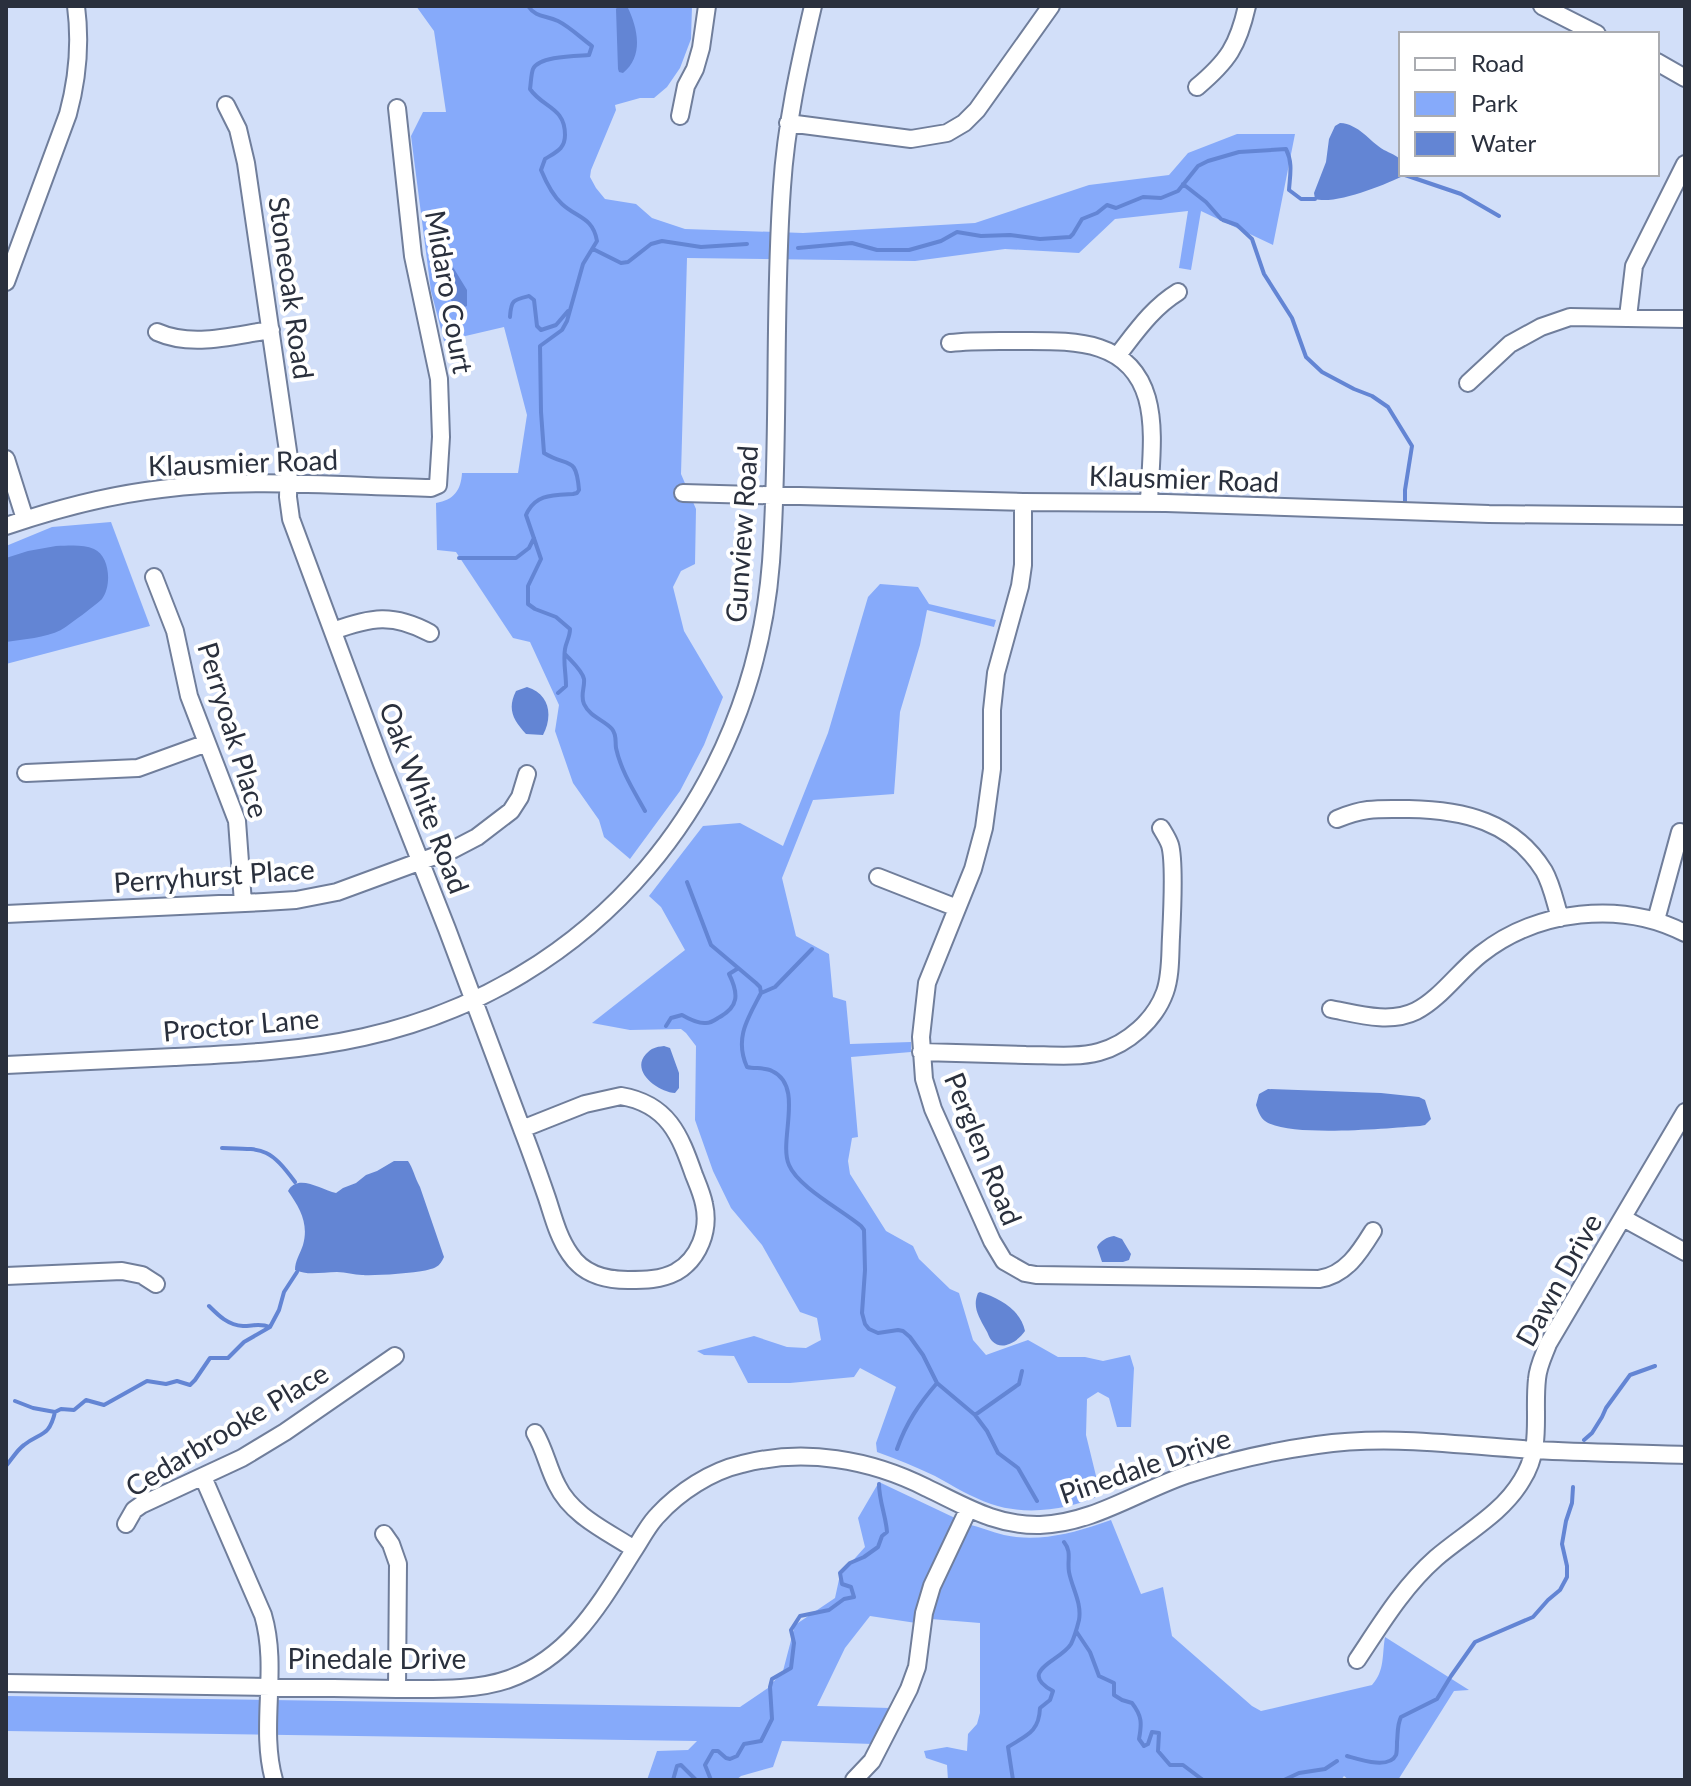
<svg xmlns="http://www.w3.org/2000/svg" width="1691" height="1786" viewBox="0 0 1691 1786" font-family="Lato,sans-serif">
<style>
.green{fill:#86aafa}
.water{fill:#6385d4}
.lines{fill:none;stroke-linecap:round;stroke-linejoin:round}
.stream{stroke:#6385d4;stroke-width:4}
.minor-casing{stroke:#707e9b;stroke-width:20}
.minor{stroke:#fff;stroke-width:16}
.labels{text-anchor:middle;stroke-width:8;stroke-linejoin:round;paint-order:stroke}
.street-label{font-size:28px;fill:#2a303d;stroke:#fff}
</style>
<rect width="100%" height="100%" fill="#d2dff9"/>
<!-- green -->
<path class="green" d="M416,6H692L691,39L680,68L667,87L654,98H640L615,105L616,110L591,170L590,177L596,188L605,199L636,204L652,218L685,229L803,233L975,223L1089,185L1169,175L1188,153L1237,134H1295L1273,245L1201,211L1191,270L1179,268L1188,211L1115,219L1079,253L1005,249L915,261L687,258L681,474L696,509L695,564L681,571L673,587L684,631L723,697L704,745L680,791L630,859L604,837L599,820L573,783L555,731L559,705L530,642L513,638L456,552L437,550L436,503C454,500 461,490 462,473H518L527,415L504,327L444,341L431,291L411,136L423,112H446L434,31Z
M111,522L150,626L6,664V546L52,527Z
M880,584L918,587L929,604L996,620L994,627L927,610L920,645L900,712L894,794L813,800L782,878L796,936L829,954L833,997L846,1001L850,1044L911,1042V1052L851,1057L858,1137L852,1138L848,1161L850,1174L886,1231L913,1246L919,1259L950,1289L959,1293L973,1340L986,1355L1028,1340L1058,1357H1085L1103,1361L1130,1355L1134,1368L1131,1427H1117L1109,1398L1098,1392L1087,1399L1086,1435L1097,1480L1095,1483L1101,1495C1068,1510 1026,1516 991,1504C971,1497 953,1486 935,1476C916,1467 897,1459 877,1452L876,1443L896,1387L860,1368L854,1377L790,1383H748L734,1356L704,1355L697,1351L754,1336L787,1347L806,1348L821,1340L817,1318L800,1312L762,1245L731,1208L713,1171L695,1120L696,1046L686,1033L681,1029L630,1030L592,1023L685,950L661,907L649,896L703,826L740,823L783,846L828,733L868,597Z
M879,1482L955,1518L920,1599L916,1623L870,1616L845,1648L817,1706L890,1708L873,1744L782,1741L773,1767L741,1776L736,1780H647L657,1751L688,1750L697,1741L6,1731V1696L740,1707L768,1688L783,1671L795,1625L835,1598L840,1575L865,1547L858,1518Z
M1111,1520L1141,1594L1163,1587L1172,1636L1252,1706L1261,1711L1372,1685C1385,1671 1382,1654 1385,1637L1469,1690L1454,1691L1398,1780H1349L1344,1776L1341,1780H948L947,1765L926,1758L924,1751L947,1747L967,1751L968,1734L977,1724L980,1713V1623L931,1619L934,1596L967,1524C980,1527 992,1532 1004,1535C1041,1543 1077,1532 1111,1520Z"/>
<!-- water -->
<path class="water" d="M618,6H627C638,28 644,56 623,73L619,72L618,69L616,9Z
M1340,123C1359,124 1369,141 1384,150C1390,153 1396,155 1401,160V174L1405,175C1385,185 1335,205 1315,199L1314,193L1326,162L1329,139L1335,126Z
M440,254H445L467,290V306L460,309C445,299 437,271 440,254Z
M56,546C68,546 83,544 94,549C110,556 112,586 102,599C100,602 65,628 61,630C45,638 24,639 6,642V558L28,551Z
M527,687C550,694 553,716 543,735L526,734C513,720 507,709 516,691Z
M664,1046L670,1048L679,1073V1088L675,1093C658,1092 630,1071 646,1054C652,1048 655,1047 664,1046Z
M1268,1089L1381,1093L1419,1097L1425,1100L1431,1119L1425,1125L1420,1126C1389,1128 1288,1138 1265,1121C1260,1117 1258,1111 1256,1105L1259,1094Z
M394,1161H408C413,1168 415,1178 420,1187L444,1257C442,1261 440,1265 436,1267C427,1273 375,1276 362,1275C354,1275 346,1272 337,1272C322,1272 308,1276 295,1270C295,1261 300,1254 303,1245C309,1224 300,1208 288,1191C298,1173 321,1190 336,1193L343,1188L356,1183L366,1175L377,1171Z
M1114,1236L1122,1239L1131,1254L1129,1260L1123,1262H1102L1097,1247C1100,1241 1107,1237 1114,1236Z
M980,1292C999,1298 1021,1310 1025,1331C1019,1340 1003,1352 992,1341C989,1338 988,1333 986,1330C979,1317 972,1307 978,1293Z"/>
<g class="lines">
<!-- stream -->
<path class="stream" d="M528,6C536,18 546,15 558,21C570,27 581,38 592,46L589,55C576,56 539,56 533,69C531,74 531,83 530,89C543,108 565,107 565,135C565,149 556,152 545,159L541,170C546,182 552,195 562,204C577,218 593,217 597,241L583,264L567,321L562,330L540,346L541,412L544,453C568,468 576,454 579,490L577,493L573,494C553,495 535,494 526,515L541,559L528,586V604L535,609L556,617L570,629C570,637 566,642 565,649C563,662 566,673 566,686L558,693
M1405,175L1461,194L1499,216
M1183,184L1206,202L1221,219
M1223,220L1237,225L1252,239L1264,274L1292,318L1306,357L1322,372L1354,389L1372,396L1388,407L1412,446L1405,490V502
M798,248L852,243L877,250H909L941,241L957,232L981,236L1010,235L1040,239L1070,237L1073,234L1082,219L1097,213L1107,205L1116,208L1143,197L1161,198L1178,191L1198,166L1208,161L1239,152L1286,149C1293,163 1290,175 1289,190L1301,199H1315
M593,249L621,263L628,262L651,244L662,241L701,247L747,244
M510,317C511,300 513,300 529,296L534,300L537,326L541,330L556,325L568,311
M459,558H516L529,548L534,538
M565,654C571,661 582,670 584,679C585,688 580,695 584,704C590,717 604,720 612,729C617,735 615,741 616,748C621,771 634,791 645,811
M687,882L711,945L756,983L760,987L761,993
M812,949L775,987L761,993C748,1018 734,1038 747,1067C755,1069 765,1067 772,1071C805,1086 778,1141 789,1165C798,1187 842,1210 861,1226L864,1230L865,1270L862,1313L865,1324L869,1329L878,1333L898,1330L903,1331L910,1337L923,1355L937,1383L975,1415L987,1431L998,1453L1018,1468L1037,1501
M666,1026L671,1018L682,1015C689,1019 698,1024 706,1023C711,1023 715,1020 718,1018C739,1007 739,994 729,974L737,969
M222,1148C264,1149 269,1147 295,1182
M209,1306C219,1316 228,1325 243,1326C253,1326 260,1323 270,1327
M15,1401L33,1408L55,1412L61,1409L74,1410L86,1400L104,1405L147,1381L166,1384L177,1381L190,1385L195,1380L210,1358H228L244,1342L270,1327L279,1310L284,1292L297,1272
M975,1415L1019,1384L1022,1371
M1584,1440L1592,1433L1602,1417L1606,1408L1630,1375L1655,1366
M897,1449C906,1423 919,1404 937,1383
M6,1466C12,1459 17,1450 24,1445C40,1432 49,1438 55,1412
M1076,1631L1090,1652L1099,1676L1114,1683V1695L1122,1700L1132,1703C1142,1716 1142,1723 1139,1739L1144,1746
M1144,1746L1148,1744L1152,1732L1159,1733L1158,1751L1170,1765H1183L1203,1780
M1347,1756C1358,1759 1389,1770 1396,1755C1397,1752 1397,1745 1397,1742C1398,1733 1397,1725 1401,1717L1437,1699L1451,1676L1475,1642L1533,1617L1548,1600L1560,1590L1567,1577V1566L1562,1544L1566,1521L1572,1503L1573,1487
M673,1780L677,1766L681,1765L696,1780
M711,1780L705,1765L713,1751H718L726,1758L730,1759L737,1756L744,1744L761,1741L772,1719L770,1687L772,1679L791,1668L794,1643L791,1630L800,1616L829,1610L844,1599L854,1597L851,1587L842,1584L840,1573L850,1563L864,1557L878,1547L882,1536L887,1532C886,1516 879,1501 879,1484
M1013,1780L1008,1747C1027,1735 1039,1732 1040,1708L1050,1700L1053,1691C1016,1671 1061,1661 1071,1644C1074,1638 1077,1628 1079,1620C1082,1603 1072,1588 1069,1572C1067,1560 1072,1552 1064,1542
M1284,1780L1299,1773L1325,1769L1337,1761"/>
<!-- minor casing -->
<g class="minor-casing">
<path id="minor" d="M1542,6L1597,34
M1657,62L1685,78
M1197,87C1228,61 1238,46 1247,6
M226,105L238,129L246,163L289,458L288,497L291,519L382,764L447,929L522,1129
M680,116L686,86L695,69L701,48L707,6
M788,123L911,139L947,133L964,123L977,110L1051,6
M6,282L68,114C78,77 81,44 76,6
M1628,317L1634,266L1685,164
M157,332C193,348 234,335 271,330
M950,343C974,340 999,341 1024,341C1073,341 1130,339 1147,398C1156,430 1150,469 1149,503
M1117,356C1136,332 1152,308 1178,292
M1468,383L1510,344L1541,327L1570,317L1685,319
M6,459L25,519
M683,493L1023,502L1166,503L1489,514L1685,516
M1023,502V565L1020,586L996,673L992,710V769L984,828L973,869L927,983L921,1037L924,1079L933,1109L992,1241L1004,1261L1025,1273L1036,1275L1319,1279C1346,1275 1360,1252 1373,1231
M6,526C56,509 109,495 161,489C250,478 341,486 431,488L438,485L441,437L439,379L413,256L397,108
M154,577L175,631L189,696L237,821L243,903
M333,631C371,617 393,613 430,633
M26,773L138,768L207,743
M1337,819C1365,807 1379,809 1409,809C1463,810 1513,821 1544,871C1552,885 1555,902 1560,918
M878,877L957,908
M6,914L264,902L296,900L337,892L454,849L477,837L511,811L520,797L527,774
M1656,920L1680,832
M1331,1009C1357,1014 1390,1024 1416,1011C1440,999 1459,971 1481,954C1537,910 1621,900 1685,933
M921,1052C956,1053 991,1054 1026,1055C1049,1055 1077,1058 1099,1052C1128,1044 1155,1020 1165,992C1171,975 1170,955 1171,937C1172,917 1175,862 1170,845C1168,839 1164,833 1161,828
M6,1065C62,1062 118,1060 174,1057C237,1054 302,1051 364,1037C594,986 753,796 771,562C780,437 773,312 782,187C786,125 799,66 813,6
M621,1096C668,1104 680,1135 694,1175C698,1185 702,1194 704,1204C710,1230 699,1259 676,1272C661,1280 644,1280 628,1280C605,1280 583,1274 570,1254C558,1237 553,1216 547,1198C539,1175 531,1152 522,1129L585,1104Z
M1623,1218L1685,1252
M6,1276L122,1271L142,1275L156,1284
M535,1433C545,1450 548,1468 557,1485C572,1516 607,1531 634,1549
M203,1477L263,1615C279,1669 259,1727 274,1780
M126,1524L134,1510L141,1505L242,1458L285,1432L395,1356
M384,1534L391,1544L398,1564L397,1689
M1357,1660C1381,1624 1403,1587 1436,1558C1465,1533 1502,1514 1522,1480C1543,1447 1533,1415 1537,1379C1538,1366 1544,1355 1548,1344L1685,1112
M6,1683L397,1689C432,1689 476,1691 509,1679C571,1657 601,1602 634,1550C642,1538 648,1525 658,1515C679,1492 711,1471 742,1464C804,1448 870,1459 927,1488C965,1506 996,1526 1040,1525C1093,1523 1137,1492 1186,1475C1228,1461 1274,1451 1317,1445C1391,1434 1463,1446 1536,1450C1586,1453 1636,1453 1685,1455
M854,1780L872,1761L909,1689L917,1667L924,1613L932,1586L968,1510"/>
</g>
<!-- minor -->
<use href="#minor" class="minor"/>
</g>
<g class="labels">
<!-- street labels -->
<g class="street-label">
<text transform="translate(291 288) rotate(82)" y="10">Stoneoak Road</text>
<text transform="translate(449 292) rotate(80)" y="10">Midaro Court</text>
<text transform="translate(243 463) rotate(-2)" y="10">Klausmier Road</text>
<text transform="translate(1184 479) rotate(2)" y="10">Klausmier Road</text>
<text transform="translate(742 534) rotate(-86)" y="10">Gunview Road</text>
<text transform="translate(233 730) rotate(73)" y="10">Perryoak Place</text>
<text transform="translate(424 798) rotate(69)" y="10">Oak White Road</text>
<text transform="translate(214 876) rotate(-4)" y="10">Perryhurst Place</text>
<text transform="translate(241 1025) rotate(-5)" y="10">Proctor Lane</text>
<text transform="translate(983 1149) rotate(68)" y="10">Perglen Road</text>
<text transform="translate(1559 1280) rotate(-61)" y="10">Dawn Drive</text>
<text transform="translate(227 1430) rotate(-31)" y="10">Cedarbrooke Place</text>
<text transform="translate(1145 1466) rotate(-19)" y="10">Pinedale Drive</text>
<text x="377" y="1669">Pinedale Drive</text>
</g>
</g>
<!-- border -->
<rect width="1691" height="1786" fill="none" stroke="#2a303d" stroke-width="16"/>
<!-- legend -->
<rect x="1399" y="32" width="260" height="144" fill="#ffffff" stroke="#aaacb1" stroke-width="2"/>
<rect x="1415" y="58" width="40" height="12" fill="#ffffff" stroke="#aaacb1" stroke-width="2"/>
<text x="1471" y="72" font-size="24" fill="#2a303d">Road</text>
<rect x="1415" y="92" width="40" height="24" fill="#86aafa" stroke="#aaacb1" stroke-width="2"/>
<text x="1471" y="112" font-size="24" fill="#2a303d">Park</text>
<rect x="1415" y="132" width="40" height="24" fill="#6385d4" stroke="#aaacb1" stroke-width="2"/>
<text x="1471" y="152" font-size="24" fill="#2a303d">Water</text>
</svg>
